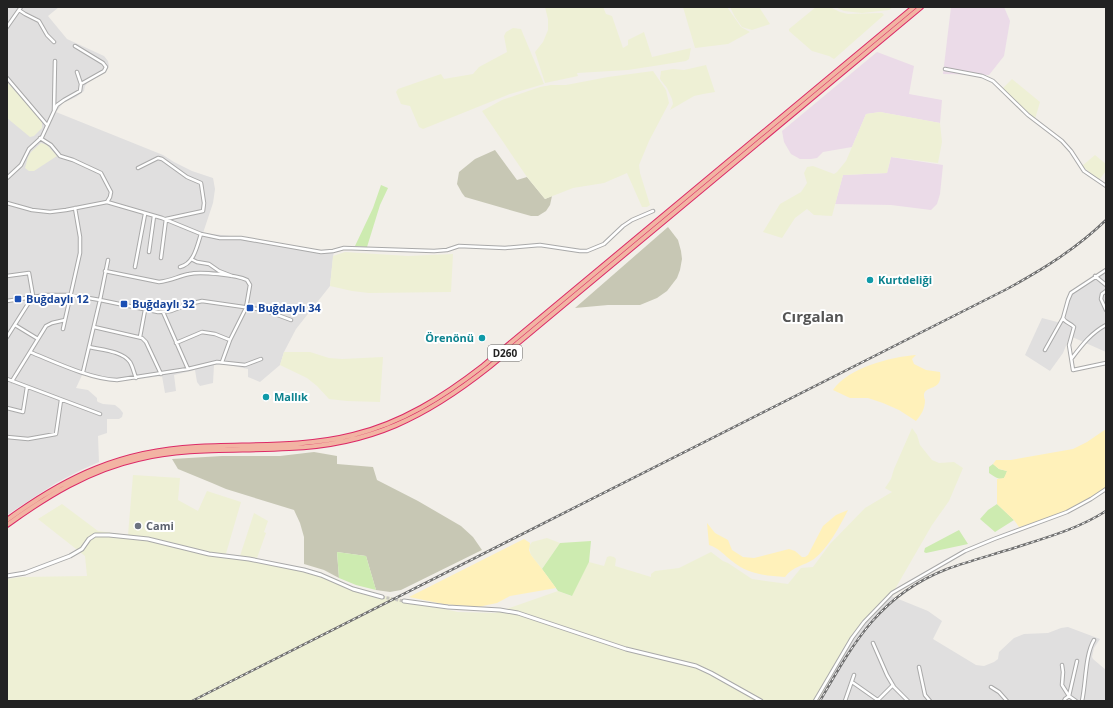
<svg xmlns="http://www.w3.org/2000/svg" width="1113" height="708" viewBox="0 0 1113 708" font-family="'Open Sans',sans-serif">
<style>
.residential{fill:#e0dfdf}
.industrial{fill:#ebdbe8}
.construction{fill:#c7c7b4}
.farmland{fill:#eef0d5}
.grass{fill:#cdebb0}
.sand{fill:#fff1ba}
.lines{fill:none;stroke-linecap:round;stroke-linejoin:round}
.tertiary-tunnel{stroke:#c8c6c1;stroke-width:3;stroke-dasharray:3 1.5;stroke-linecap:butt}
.minor-casing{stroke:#a9a9a9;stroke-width:4.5}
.tertiary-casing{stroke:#a9a9a9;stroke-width:5}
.trunk-casing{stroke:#dc2a67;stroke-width:6}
.minor{stroke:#fff;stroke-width:2.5}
.tertiary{stroke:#fff;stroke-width:3}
.trunk{stroke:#f2b4a3;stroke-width:4}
.rail-casing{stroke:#707070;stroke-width:2.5}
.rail{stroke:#fff;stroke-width:1;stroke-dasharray:3;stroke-linecap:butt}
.culture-dot{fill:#0f9aa8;stroke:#fff;stroke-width:1.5}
.transit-dot{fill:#1a4fb4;stroke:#fff;stroke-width:1.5}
.worship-dot{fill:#6b7280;stroke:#fff;stroke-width:1.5}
.labels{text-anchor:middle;stroke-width:4;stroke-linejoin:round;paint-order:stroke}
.shield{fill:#fff;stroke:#646464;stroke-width:1}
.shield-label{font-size:10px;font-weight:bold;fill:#222}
.culture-label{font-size:11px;font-weight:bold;fill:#0d838f;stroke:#fff;text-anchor:start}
.transit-label{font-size:11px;font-weight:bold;fill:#164399;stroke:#fff;text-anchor:start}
.worship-label{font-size:11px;font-weight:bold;fill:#5b616d;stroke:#fff;text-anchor:start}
.district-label{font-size:15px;font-weight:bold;fill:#555;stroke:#fff}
</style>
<rect width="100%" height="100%" fill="#f2efe9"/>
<!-- residential -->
<path class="residential" d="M7,7H59L48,16L67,39L104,56L108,61L109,66L106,72L89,81L85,86L84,91L76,97L63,103L56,112L163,155L174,162L192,171L213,178L215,189L213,203L203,233L240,237L319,250L334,249L330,286L296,329L284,352L280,365L260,382L248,377V369L224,364L214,365L213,383L200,386L197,382L195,370L174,375L176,391L165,393L162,376L114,382L102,380L83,373L76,388L88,390L97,398V401L98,402L103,404L115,405L120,409L123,413L122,417L119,419H107V433L98,436L99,462L81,470L56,483L7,515Z
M1106,269V352L1070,336L1063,353L1050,371L1025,355L1042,318L1061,323L1069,295L1084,283Z
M891,596L928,611L942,621L933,639L976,665L984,666L994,662L998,659L999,652L1014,638L1024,634L1048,633L1061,628L1068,627L1100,639L1094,648L1092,657L1093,659L1106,670V701H818L859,628Z"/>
<!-- industrial -->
<path class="industrial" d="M951,7H1004L1010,21L1004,56L989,75L943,74Z
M877,52L914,66L909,94L942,100L940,123L880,112L866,114L852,147L823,152L817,158L811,159H800L791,154L784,142L782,131Z
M891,157L943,165L940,194L937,204L931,210L891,205L835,204L843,175L887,173Z"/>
<!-- construction -->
<path class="construction" d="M495,150L517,180L527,177L545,199L552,196L550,205L546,211L538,216H531L465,197L462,193L457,184L459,172L475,159Z
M668,227L678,240L681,251L682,259L680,270L677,278L667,291L657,298L640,305H608L575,308Z
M314,452L337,456V464L373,467L377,480L418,501L461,526L473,537L482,550L401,590L390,592L376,590L366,556L337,552L339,578L324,570L304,564V537L300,523L294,510L226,489L212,483L178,469L172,459L222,456H280Z"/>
<!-- farmland -->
<path class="farmland" d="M545,7H603L606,14L612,16L623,48L628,45V40L644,32L652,57L691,48L689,59L686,61L628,70L577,73L578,76L545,83L535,52L543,42L548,30V19Z
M683,7H727L741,27L750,32L728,44L695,48Z
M730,7H759L770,24L752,30L742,27L735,17Z
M816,7H830L840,12L848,14L882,13L884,15L834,59L829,56L812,51L789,31V29Z
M835,7H893L889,10L862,13L844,11Z
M513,28L521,29L544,84L510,94L423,129L419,127L410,106L401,104L396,92L398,89L441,74L444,79L473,74L479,67L507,52L504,36L506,32Z
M706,65L715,92L703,94L694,96L670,110L673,104L672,99L667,88L660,79L661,71L673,69L684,70Z
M653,71L666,90L669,103L649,141L639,165L640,173L650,205L647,207H642L627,173L604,183L573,188L545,199L527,177L482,111L502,100L540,87L551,85H566L608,77Z
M1012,79L1040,102L1035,119L1002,89Z
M7,82L42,121V128L34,136L30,137L7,118Z
M880,112L940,123L942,142L938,163L891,157L887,173L843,175L832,216L814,215L807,209L795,218L782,238L763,232L780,204L801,192L807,183L804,173L807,167L813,166L834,174L837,172L846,161L866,114Z
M41,143L47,145L57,156L34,171H29L25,168L28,157L31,152Z
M1095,155L1106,164V171L1099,180L1082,166Z
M345,252L408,256L453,254L451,292L369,293L352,291L330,286L333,256Z
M284,352H310L329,358L342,359L383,357L380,402L347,401L329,399L317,386L307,378L280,365Z
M912,428L917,435L920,445L932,460L939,463L954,462L963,468L949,501L932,525L891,596L859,628L818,701H7V579L21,577L87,576L85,556L38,519L62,504L98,531L128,535L133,475L180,478L178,500L198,511L207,491L241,502L225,557L275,564L316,571L353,589L458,612L495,613L558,591L571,596L589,562L604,566L607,557L610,556L614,557L616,559L615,566L651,577V574L655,571L679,568L711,552L723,561L728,563L752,579L788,584L801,568L813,567L830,544L865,508L892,492L885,488L891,479L894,469Z
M254,513L268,521L264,532L266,533L257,558L240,556Z
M547,538L560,543L542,569L531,555L529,546L532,542Z"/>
<!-- grass -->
<path class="grass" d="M381,185L388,188L380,205L367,247L355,246L373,208Z
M993,464L999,469L1007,471C1005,484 996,478 989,473V467Z
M997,504L1014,520L995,532L980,519L988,510Z
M959,530L968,544L926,553L924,552L925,548Z
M591,541L589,562L572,596L558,591L542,569L560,543Z
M337,552L366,556L376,590L356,585L339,578Z"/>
<!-- sand -->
<path class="sand" d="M916,355L912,359L914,364L926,370L940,372C943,391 927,385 924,394C924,396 924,398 925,400C925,409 921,415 916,421L899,410L883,403L868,398H850L833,390C848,368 890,357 916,355Z
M1106,429V487C1081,508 1050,519 1019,527L1014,520L997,504V479L1004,478L1007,471L999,469L993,464L996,460H1011L1073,449L1087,442Z
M848,510C840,526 828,548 814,559C804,566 793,566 785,577C766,576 747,574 732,561C724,555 719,548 709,545L707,523L715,533L728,540L732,550L743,557L754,558L789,549L795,551L802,557H805L808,555L823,526L836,515Z
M524,539L530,543L529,550L531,555L542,569L556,588L510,596L497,603L478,607L443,604L409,597Z"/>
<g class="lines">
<!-- tertiary-tunnel -->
<path class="tertiary-tunnel" d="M382,597L404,601"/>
<!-- minor casing -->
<g class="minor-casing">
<path id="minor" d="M19,10L25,14L39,21L47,35L54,42
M7,27L21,7
M75,46L103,63L106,67L104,71L81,84
M945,69L982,76L993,81L1028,115L1062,141L1071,151L1084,171L1106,186
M7,78L47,125
M54,110L55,61
M40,138L51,145L60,156L73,160L101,173L111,192L110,197L107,202
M138,168L158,158L162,159L187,177L201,183L204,203L203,211L166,219L161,258
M7,178L21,165L29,149L42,137L54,111L57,105L64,100L80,91L81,84L77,72
M7,203L32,210L50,212L66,210L107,202L162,218L201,234L220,238H241L321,252L333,251L344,248L434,251L447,250L459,246L505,248L540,245L580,251H587L604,244L623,226L632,220L653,211
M149,252L154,216
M191,259L197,262L209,264L219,271L232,276
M135,267L145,214
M180,267C194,264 197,246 201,234
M105,271L159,282C170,281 179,276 189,274C200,271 237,275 247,280L250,285L246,308L230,340L222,362
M7,276L29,273L33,296L7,337
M1095,276L1106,285
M1106,291L1102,294L1101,299L1106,310
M7,301L46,295H71L100,300L158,312L171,311L189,304L202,301L264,310L291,320
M163,312L188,369
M1063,318C1065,323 1071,323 1074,327L1069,345L1073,370L1106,363
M15,325L38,339
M94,327L142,338L146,342L161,374
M63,329L80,253V237L75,208
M140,337L145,310
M176,343L202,332L215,334L230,340
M89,347C102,350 122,351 130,362C133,367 134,373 136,378
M1045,350L1063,318L1068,300L1071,293L1106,270
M30,352C55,362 90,379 117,380L188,369L217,362L245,365L261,359
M1072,358C1082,345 1091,333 1106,325
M83,372L100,300L108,260
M7,379L100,414
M12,381L46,326L52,323L65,320
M7,408L23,412L27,387
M7,437L28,439L56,434L61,400
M873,643L887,675L894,687L908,701
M1062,665L1063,672L1062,685L1069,696L1076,701
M919,667L925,695L930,701
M852,682L879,701
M991,687L999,692L1007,701
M878,700L893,685
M815,701L852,638L864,622L892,593L965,551L994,539L1067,512L1091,499L1106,489
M845,701L854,675
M1064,701L1065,699L1069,696L1077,661
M1082,701C1086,683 1085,655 1094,640"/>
</g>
<!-- tertiary casing -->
<g class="tertiary-casing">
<path id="tertiary" d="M7,576L25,573L70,556L82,549L89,539L95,535H109L148,539L209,554L249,559L304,570L321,575L353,589L382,597
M404,601L448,607L500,610L518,613L626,649L696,666L711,673L761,701"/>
</g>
<!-- trunk casing -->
<g class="trunk-casing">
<path id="trunk" d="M7,520C67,476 121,451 196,447C248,444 302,448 353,435C402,423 443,397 483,366L914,7
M7,525C47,496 89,470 138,459C187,447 238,451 289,448C370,445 426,417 489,367L921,7"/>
</g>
<!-- minor -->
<use href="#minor" class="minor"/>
<!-- tertiary -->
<use href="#tertiary" class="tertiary"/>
<!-- trunk -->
<use href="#trunk" class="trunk"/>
<!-- rail casing -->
<g class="rail-casing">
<path id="rail" d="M192,701L1005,290C1042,270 1076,249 1106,220
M820,701C854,642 880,595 947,569C969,561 992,555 1014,548C1045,538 1078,529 1106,511"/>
</g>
<!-- rail -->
<use href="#rail" class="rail"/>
</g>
<!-- markers -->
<g class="culture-dot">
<circle cx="870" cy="280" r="4"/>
<circle cx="482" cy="338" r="4"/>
<circle cx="266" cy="397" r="4"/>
</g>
<g class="transit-dot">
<rect x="14" y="295" width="8" height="8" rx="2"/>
<rect x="120" y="300" width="8" height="8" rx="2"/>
<rect x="246" y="304" width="8" height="8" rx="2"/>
</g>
<circle class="worship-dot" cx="138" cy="526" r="4"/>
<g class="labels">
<!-- shield labels -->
<rect class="shield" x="488" y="345" width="34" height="16" rx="3"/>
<g class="shield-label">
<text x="505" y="357">D260</text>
</g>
<!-- culture labels -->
<g class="culture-label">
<text x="878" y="284">Kurtdeliği</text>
<text x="474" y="342" text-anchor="end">Örenönü</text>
<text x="274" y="401">Mallık</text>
</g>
<!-- transit labels -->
<g class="transit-label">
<text x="26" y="303">Buğdaylı 12</text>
<text x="132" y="308">Buğdaylı 32</text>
<text x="258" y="312">Buğdaylı 34</text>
</g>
<!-- worship labels -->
<g class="worship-label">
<text x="146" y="530">Cami</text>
</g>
<!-- district labels -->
<g class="district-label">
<text x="813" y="322">Cırgalan</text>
</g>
</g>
<!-- border -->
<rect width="1113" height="708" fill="none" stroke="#222222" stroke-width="16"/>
</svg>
